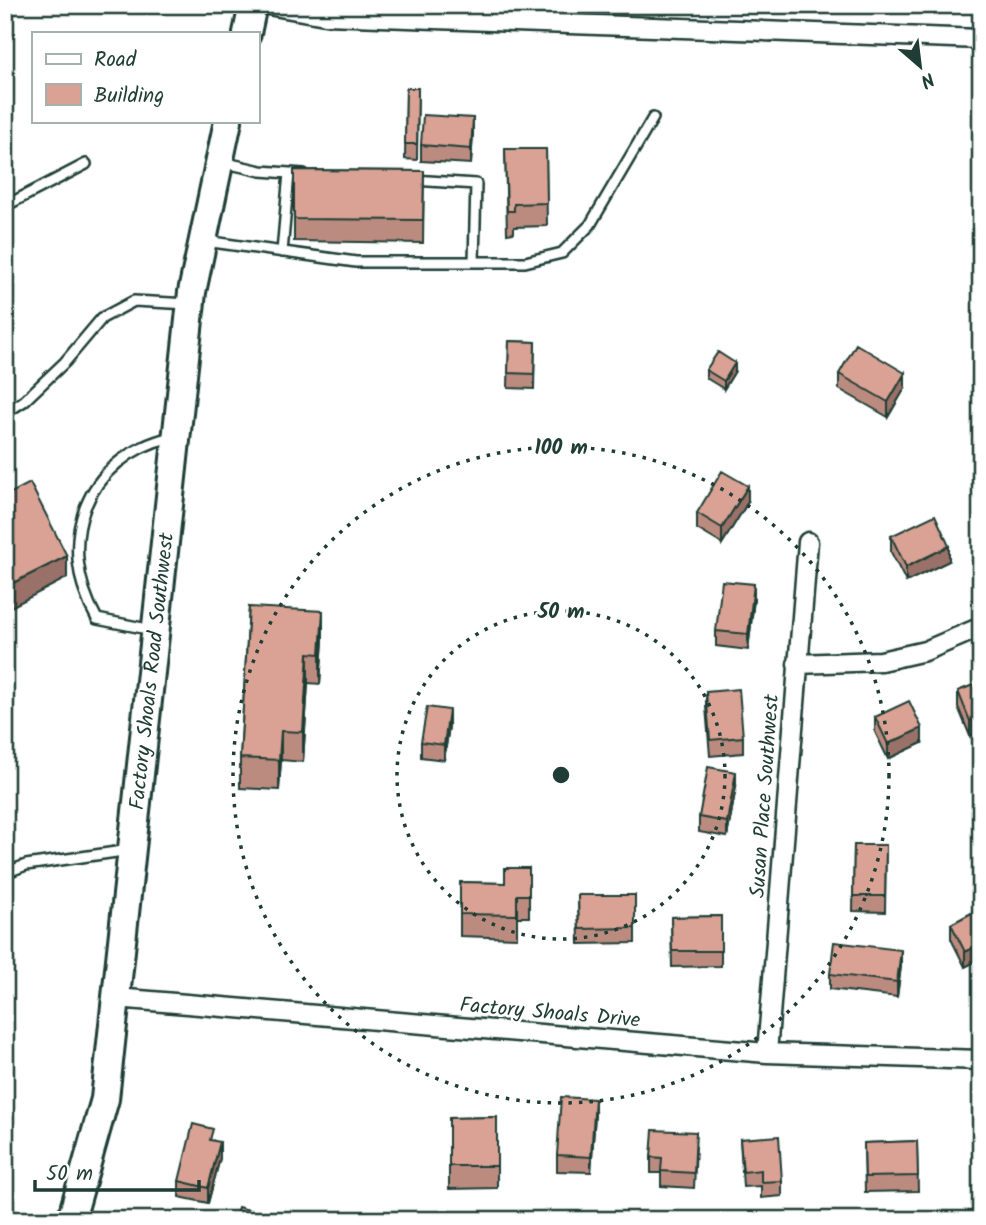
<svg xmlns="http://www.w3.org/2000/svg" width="986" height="1225" viewBox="0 0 986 1225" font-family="Kalam,sans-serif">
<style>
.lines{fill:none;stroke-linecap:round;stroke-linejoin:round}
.lane-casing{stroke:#1f3d34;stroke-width:14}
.street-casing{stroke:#1f3d34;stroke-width:23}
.secondary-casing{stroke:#1f3d34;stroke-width:32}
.lane{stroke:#fff;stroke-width:9}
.street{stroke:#fff;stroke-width:18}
.secondary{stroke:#fff;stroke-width:26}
.wall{fill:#bb8b7f;stroke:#1f3d34;stroke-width:2}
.shaded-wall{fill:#997168;stroke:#1f3d34;stroke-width:2}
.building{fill:#daa294;stroke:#1f3d34;stroke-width:2}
.ring{fill:none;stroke:#1f3d34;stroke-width:3.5;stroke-dasharray:3.5 7}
.labels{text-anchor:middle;stroke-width:5;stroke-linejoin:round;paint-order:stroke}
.street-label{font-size:21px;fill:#1f3d34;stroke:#fff}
.centre{fill:#1f3d34;stroke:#fff;stroke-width:3.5}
.ring-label{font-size:21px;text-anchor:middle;font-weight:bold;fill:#1f3d34;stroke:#fff;stroke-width:5;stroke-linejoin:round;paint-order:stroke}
</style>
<rect width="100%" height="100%" fill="#fff"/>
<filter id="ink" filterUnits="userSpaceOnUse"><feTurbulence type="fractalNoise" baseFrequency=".0143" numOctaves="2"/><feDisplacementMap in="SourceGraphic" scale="14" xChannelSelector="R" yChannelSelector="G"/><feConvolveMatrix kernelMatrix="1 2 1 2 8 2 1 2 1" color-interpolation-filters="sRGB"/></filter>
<g filter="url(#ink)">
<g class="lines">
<!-- lane casing -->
<g class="lane-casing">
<path id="lane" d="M222,162L261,171L304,174
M413,180L476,184L474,262
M5,206L86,164
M205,241L356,262H525L562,253L590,225L653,118
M282,252L289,173
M5,413L24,401L65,362L102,318L134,301L189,304
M153,630L97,619C54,543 84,458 171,437
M5,873L26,865L130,850"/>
</g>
<!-- street casing -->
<g class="street-casing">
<path id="street" d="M268,5L325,15L981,39
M797,664L881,661L925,651L981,627
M116,998L767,1053L981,1060
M767,1053L808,542"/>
</g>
<!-- secondary casing -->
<g class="secondary-casing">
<g id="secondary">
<path d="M247,33L253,5"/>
<path id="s1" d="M71,1220L105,1099L192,292L228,121"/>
</g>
</g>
<!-- lane -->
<use href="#lane" class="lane"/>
<!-- street -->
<use href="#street" class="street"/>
<!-- secondary -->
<use href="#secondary" class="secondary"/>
</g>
<!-- wall -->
<path class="wall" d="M406,88H418L417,160L405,159Z
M473,133L471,164L421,161V145Z
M505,149H546L547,226L514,227V233L507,234Z
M294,170L424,171L423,243L294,241Z
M509,341L535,342L534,389L508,388Z
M706,370L735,371L724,389L706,378Z
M839,374L905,388L888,417L839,389Z
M748,502L722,544L697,529V513Z
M891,536L949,561L906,582L891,552Z
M754,599L748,650L716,646V631Z
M249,607L323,640L320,684L308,683L303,762L281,760L279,790L240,788V758Z
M981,682L970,736L958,707V691Z
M706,692L743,737V753L710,756L706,707Z
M875,717L922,743L888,759L875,732Z
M449,726L444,760L421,757V742Z
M736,787L727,837L699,832V817Z
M854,845H886L885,912L853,911Z
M529,868V917H517V938L460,936V882L505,883Z
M578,895H635V943L579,944Z
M981,908V959L965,967L951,939V924Z
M721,916V966L672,967L671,917Z
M901,966L897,997L830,989V974Z
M595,1114L591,1172L557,1171V1155Z
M497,1117V1188L449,1189V1118Z
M740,1139L782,1181V1196L761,1198V1186L743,1187Z
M213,1141L220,1158L208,1203L179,1197V1181Z
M917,1141L918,1191L865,1192L864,1143Z
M696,1147L694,1188L661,1186V1173H651V1157Z"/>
<!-- shaded-wall -->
<path class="shaded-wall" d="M473,118V133L471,164V149Z
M735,363V371L724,389V381Z
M905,373V388L888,417V402Z
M748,486V502L722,544V528Z
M949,546V561L906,582V567Z
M67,556V578L5,610V587Z
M754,584V599L748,650V634Z
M323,611V640L320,684V654Z
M308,653V683L303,762V732Z
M449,710V726L444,760V745Z
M981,716V732L970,736V721Z
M922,728V743L888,759V744Z
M281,731V760L279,790V760Z
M736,772V787L727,837V822Z
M981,944V959L965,967V952Z
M901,950V966L897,997V982Z
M595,1099V1114L591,1172V1157Z
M220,1142V1158L208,1203V1188Z"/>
<!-- building -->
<path class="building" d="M406,88H418L417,144H405Z
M423,115L473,118L471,149L421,145Z
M505,149H546L547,203L514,204V211H507Z
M294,170L424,171L423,220L294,219Z
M509,341L535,342L534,374L508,373Z
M856,344L905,373L888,402L839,374Z
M718,352L735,363L724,381L706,370Z
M722,471L748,486L722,528L697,513Z
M30,483L67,556L5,587V496Z
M935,515L949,546L906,567L891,536Z
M722,581L754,584L748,634L716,631Z
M249,607L323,611L320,654L308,653L303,732L281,731L279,760L240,758Z
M981,682V716L970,721L958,691Z
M739,689L743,737L710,740L706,692Z
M909,701L922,728L888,744L875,717Z
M427,707L449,710L444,745L421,742Z
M708,767L736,772L727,822L699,817Z
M854,845H886L885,896H853Z
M505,868H529V895H517V915L460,914V882L505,883Z
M578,895H635V928L579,929Z
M981,908V944L965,952L951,924Z
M721,916V951H672L671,917Z
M834,942L901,950L897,982L830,974Z
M561,1097L595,1099L591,1157L557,1155Z
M497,1117V1166H449V1118Z
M193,1124L213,1129L210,1140L220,1142L208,1188L179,1181Z
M653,1130L696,1132L694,1173L661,1171L662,1158L651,1157Z
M779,1136L782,1181L761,1182V1170L743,1172L740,1139Z
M917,1141L918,1176L865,1177L864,1143Z
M238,1207L279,1218V1220H235Z"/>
</g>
<!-- distance rings -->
<g class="ring">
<circle cx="561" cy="775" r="164"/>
<circle cx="561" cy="775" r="328"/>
</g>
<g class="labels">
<!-- street labels -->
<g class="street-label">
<text dy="7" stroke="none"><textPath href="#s1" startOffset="556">Factory Shoals Road Southwest</textPath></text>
<text transform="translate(764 796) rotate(-86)" y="7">Susan Place Southwest</text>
<text transform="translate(550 1012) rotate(5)" y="7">Factory Shoals Drive</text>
</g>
</g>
<circle cx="561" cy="775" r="10" class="centre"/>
<g class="ring-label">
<text x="561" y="454">100 m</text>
<text x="561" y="618">50 m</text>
</g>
<!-- margin -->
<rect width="986" height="1225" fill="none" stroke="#fff" stroke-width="28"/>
<rect x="14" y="14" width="958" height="1197" fill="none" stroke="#1f3d34" stroke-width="2.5" filter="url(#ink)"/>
<!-- legend -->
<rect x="32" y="32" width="228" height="91" fill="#ffffff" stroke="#a5b1ae" stroke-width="2"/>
<rect x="46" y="54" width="35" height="10" fill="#ffffff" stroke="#a5b1ae" stroke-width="2"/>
<text x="94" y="66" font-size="21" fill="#1f3d34">Road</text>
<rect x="46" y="84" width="35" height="21" fill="#daa294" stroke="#a5b1ae" stroke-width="2"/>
<text x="94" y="102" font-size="21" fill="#1f3d34">Building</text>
<!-- north arrow -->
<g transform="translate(920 66) rotate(152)" stroke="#ffffff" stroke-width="5" paint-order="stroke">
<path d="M0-5L12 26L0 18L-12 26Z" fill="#1f3d34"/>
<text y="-10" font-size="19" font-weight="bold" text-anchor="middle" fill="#1f3d34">N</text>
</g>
<!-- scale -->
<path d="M35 1180v10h164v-10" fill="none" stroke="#1f3d34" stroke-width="3.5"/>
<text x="46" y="1180" font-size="21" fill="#1f3d34" stroke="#ffffff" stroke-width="5" paint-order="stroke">50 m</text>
</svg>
